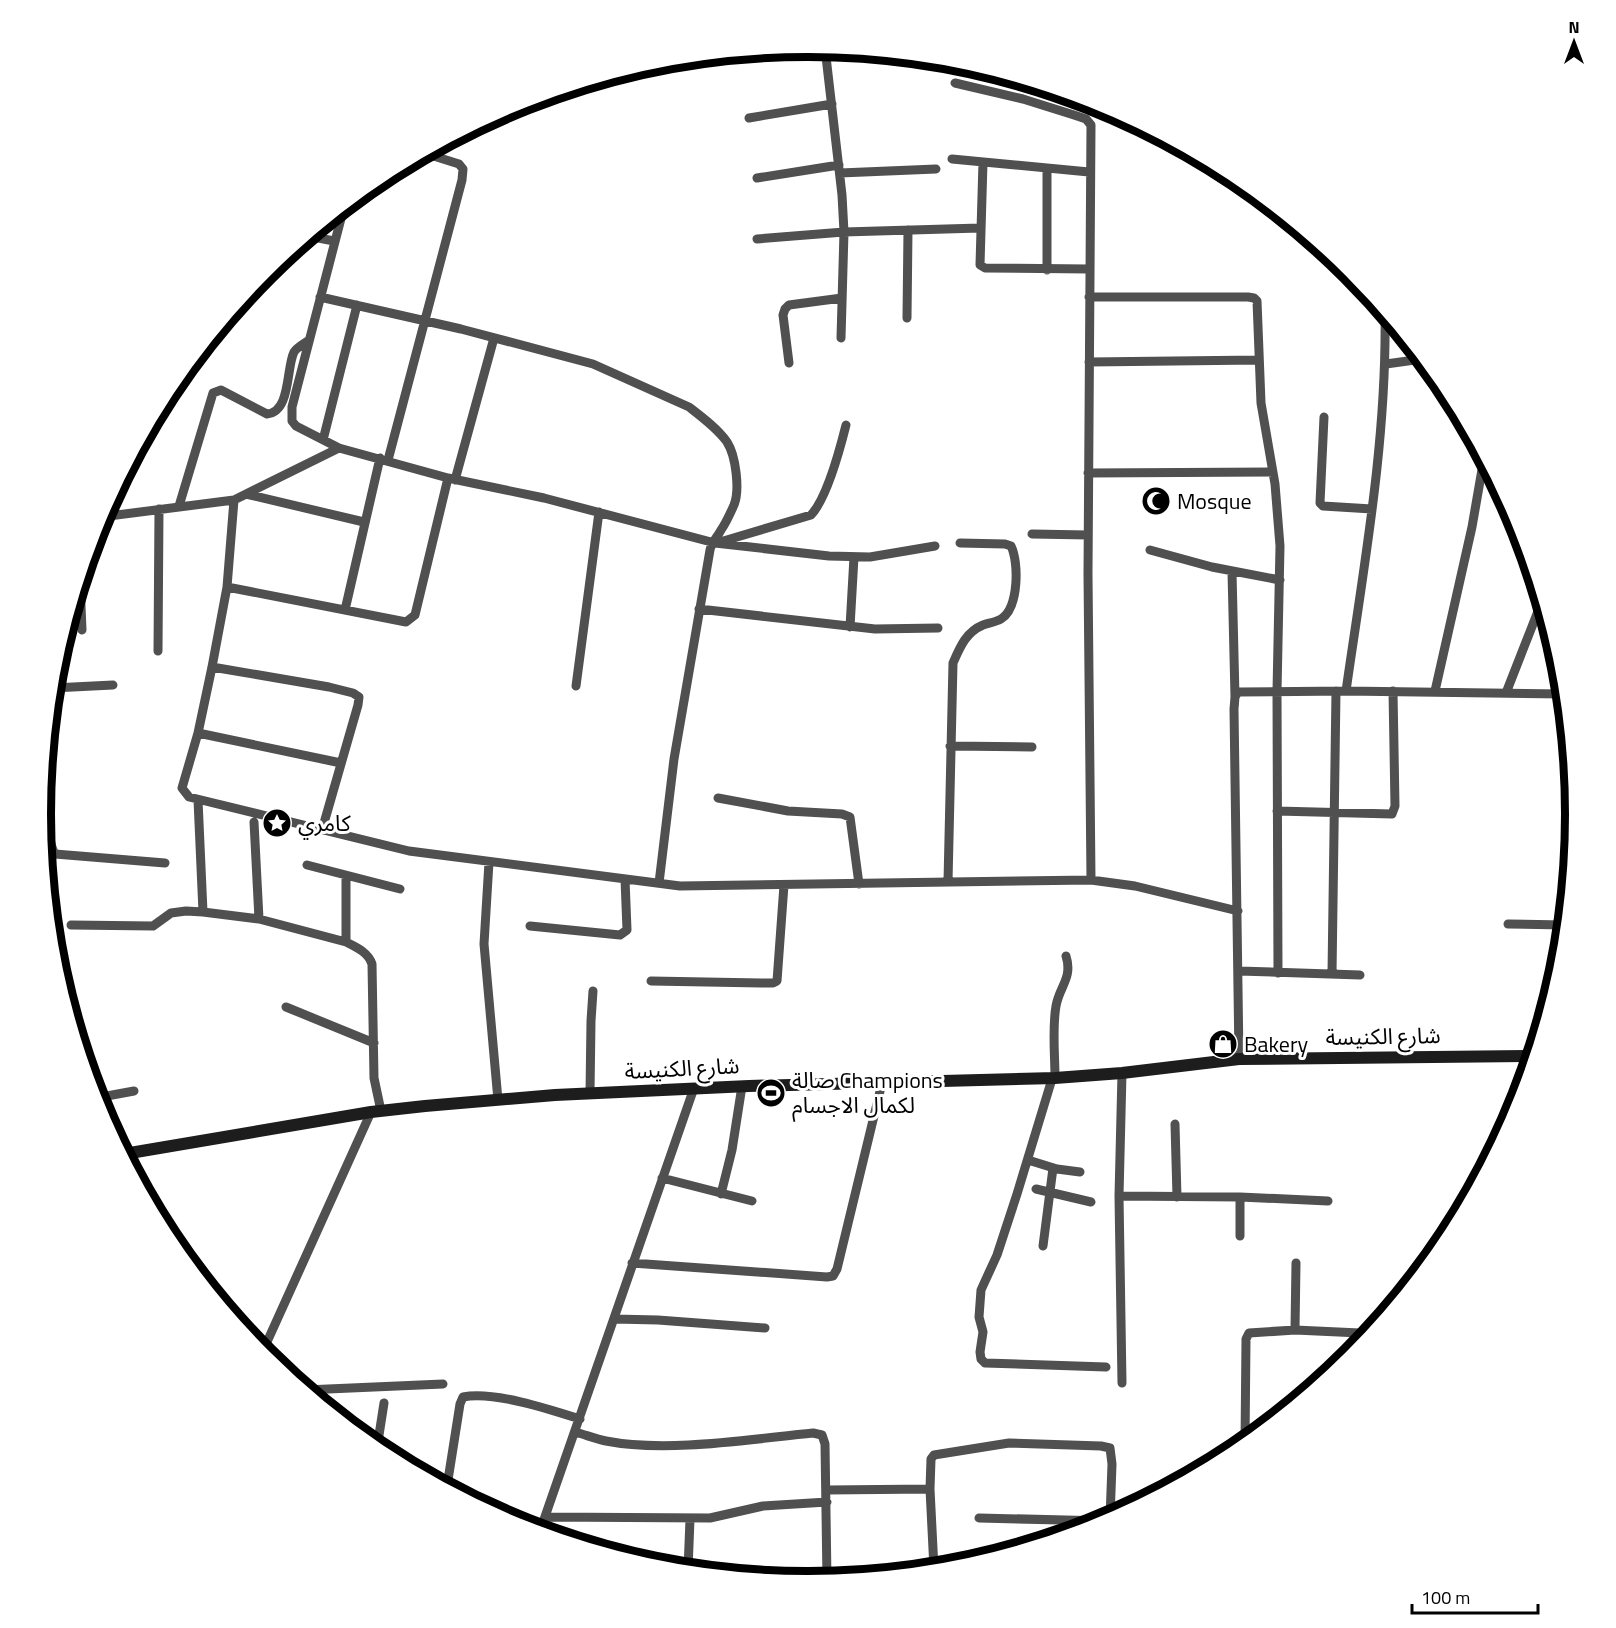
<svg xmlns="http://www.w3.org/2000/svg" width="1616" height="1628" viewBox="0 0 1616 1628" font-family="'Titillium Web','Noto Sans Arabic',sans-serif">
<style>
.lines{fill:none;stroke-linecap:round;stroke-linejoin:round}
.street{stroke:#505050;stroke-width:9}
.secondary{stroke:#1d1d1d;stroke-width:12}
.labels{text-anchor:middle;stroke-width:6;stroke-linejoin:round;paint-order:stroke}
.poi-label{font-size:22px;fill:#000;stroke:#fff;text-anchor:start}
.street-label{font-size:22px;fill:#000;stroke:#fff}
.rim{fill:none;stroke:#000;stroke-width:8}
</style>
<rect width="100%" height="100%" fill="#fff"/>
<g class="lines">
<!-- street -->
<path class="street" d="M825,48L842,195L844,232L841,338
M729,54C738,60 750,54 759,51
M955,83L1023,99L1074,115L1086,119L1091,125L1088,574L1091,880
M749,118L832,104
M952,159L1089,172
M983,162L980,265L985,268L1089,269
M1047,168V270
M840,173L936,169
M757,178L839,165
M344,207L292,407V421L296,426L339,448L448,478L544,498L715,543L829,556L870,557L935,546
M308,236L334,241
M757,239L844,232L980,228
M320,297L461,329L593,364L689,407C702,417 718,429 727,442C736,456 740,490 734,505C730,514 726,523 721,530C717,538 712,541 710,550L674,759L659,883
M1089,297H1248L1254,298L1257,301L1261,403L1275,484L1280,546L1277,691L1278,973
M907,318L908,230
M1089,362L1259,360
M789,363L783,315L785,309L789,305L842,298
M1386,364L1422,359
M1324,417L1320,503L1323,506L1372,509
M323,440L357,305
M388,460L462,180L463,169L459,164L424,153
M1088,473L1273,472
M455,480L494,338
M246,494L364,522
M234,500L227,587L212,667L198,733L182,788L189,797L409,851L680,886L1091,880L1135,886L1238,911
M179,506L213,393L221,390L267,414C291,412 286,368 294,352C297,347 305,343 309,340
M101,517L234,500L339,448
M1032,534L1088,535
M720,542L811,515C827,498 840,449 846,425
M1150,550L1212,567L1280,580
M1232,572L1235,697
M80,582L82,630
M227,587L406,622L415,615L448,478
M699,609L875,629L938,628
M345,610L380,458
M850,627L854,557
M158,651L159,509
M212,667L329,687L353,693L359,697L358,705L322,830
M576,686L599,512
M53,688L113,685
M1346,691C1364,565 1387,440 1385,313
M1435,691L1472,527L1484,458
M1506,693L1542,601
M198,733L341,763
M950,746L1032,747
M44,779C45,797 46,840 55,854L165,863
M718,798L788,811L842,814L850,817L859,884
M198,800L203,912
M1277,811L1392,814L1395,806L1393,691
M254,822L259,919
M489,862L484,944L498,1100
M307,865L400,889
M948,882L953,663C960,647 966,632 983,625C989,623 996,622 1001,619C1019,608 1019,562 1011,546L1005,544L960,543
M1508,924L1565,925
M71,925L153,926L171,913L186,911L203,912L259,919L346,942C356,947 368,952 372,964L374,1078L381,1111
M530,926L620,935L627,930L625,879
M346,942V876
M1239,971L1360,975
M1332,974L1336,691
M651,981L761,983H773L777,981L784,885
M286,1007L374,1043
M1239,1059L1234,709L1235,697L1238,692L1346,691L1564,694
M1122,1073L1119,1196L1122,1383
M1055,1078C1055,1055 1052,1029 1056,1006C1059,987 1073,978 1066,956
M1052,1079L1017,1194L997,1255L981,1290L979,1317L983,1332L980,1352L981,1359L985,1363L1106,1367
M590,1093L591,1021L593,991
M96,1098L134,1091
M1175,1124L1177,1197
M1028,1160L1057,1169L1080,1172
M662,1178L752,1201
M1036,1189L1091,1202
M721,1194L732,1150L742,1086
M1119,1196L1240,1197L1328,1201
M1240,1197V1236
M1043,1246L1053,1168
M632,1263L827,1277L833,1276L837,1269L882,1083
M614,1319L658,1320L765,1328
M1295,1330L1296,1263
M262,1353L371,1112
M305,1390L443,1384
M575,1432C586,1435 596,1439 606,1441C667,1453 751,1439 813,1433L822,1435L825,1444L827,1580
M1245,1443L1246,1339L1249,1333L1295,1330L1360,1333L1368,1335
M377,1448L384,1403
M448,1480L460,1404L463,1397C494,1391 549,1409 580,1419
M827,1490L930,1489
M545,1517L710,1518L763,1506L827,1502
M979,1518L1106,1521
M540,1531L694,1088
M934,1569L930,1489L931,1459L934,1455L1009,1443L1101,1446L1110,1448L1112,1464L1110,1519
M688,1570L690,1519"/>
<!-- secondary -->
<path class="secondary" d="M124,1154L371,1112L425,1106L555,1095L749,1086L1055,1078L1122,1073L1239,1059L1533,1056"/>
</g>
<!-- icons -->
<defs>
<g id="mosque-disc" transform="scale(1.5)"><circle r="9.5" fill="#000" stroke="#fff"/><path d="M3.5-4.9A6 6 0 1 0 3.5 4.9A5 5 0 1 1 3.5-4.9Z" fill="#fff"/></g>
<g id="sight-disc" transform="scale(1.5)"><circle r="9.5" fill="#000" stroke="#fff"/><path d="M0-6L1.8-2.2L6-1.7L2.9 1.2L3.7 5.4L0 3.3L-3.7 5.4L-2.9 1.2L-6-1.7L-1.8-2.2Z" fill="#fff"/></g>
<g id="shop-disc" transform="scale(1.5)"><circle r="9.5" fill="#000" stroke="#fff"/><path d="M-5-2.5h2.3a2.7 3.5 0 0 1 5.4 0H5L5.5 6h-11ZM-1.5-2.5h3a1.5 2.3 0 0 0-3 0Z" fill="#fff"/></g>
<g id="stadium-disc" transform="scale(1.5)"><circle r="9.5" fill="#000" stroke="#fff"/><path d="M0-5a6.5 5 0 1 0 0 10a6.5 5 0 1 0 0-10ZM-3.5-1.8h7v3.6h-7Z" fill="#fff"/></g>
</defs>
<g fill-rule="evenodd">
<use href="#mosque-disc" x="1156" y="501"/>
<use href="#sight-disc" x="277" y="823"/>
<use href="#shop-disc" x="1223" y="1044"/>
<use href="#stadium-disc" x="771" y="1093"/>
</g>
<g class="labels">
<!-- poi labels -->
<g class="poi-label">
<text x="1177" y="509">Mosque</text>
<text x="298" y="831">كامري</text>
<text x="1244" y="1052">Bakery</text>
<text x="792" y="1088">صالة Champions<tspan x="792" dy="25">لكمال الاجسام</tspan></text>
</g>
<!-- street labels -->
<g class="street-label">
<text transform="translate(1383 1036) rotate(-1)" y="8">شارع الكنيسة</text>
<text transform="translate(682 1068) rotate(-3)" y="8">شارع الكنيسة</text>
</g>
</g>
<!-- crop -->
<path d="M0 0H1616V1628H0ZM51 814a757 757 0 1 1 1514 0a757 757 0 1 1-1514 0Z" fill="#fff" fill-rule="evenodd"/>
<path class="rim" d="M51 814a757 757 0 1 1 1514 0a757 757 0 1 1-1514 0Z"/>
<!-- north arrow -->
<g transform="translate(1574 42)" stroke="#ffffff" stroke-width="4.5" paint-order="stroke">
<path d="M0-4.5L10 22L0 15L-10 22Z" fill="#000000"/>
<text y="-9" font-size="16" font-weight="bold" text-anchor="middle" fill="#000000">N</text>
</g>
<!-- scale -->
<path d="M1412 1604v9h126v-9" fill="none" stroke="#000000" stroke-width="3"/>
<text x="1421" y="1604" font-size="18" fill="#000000" stroke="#ffffff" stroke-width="4.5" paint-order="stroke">100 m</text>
</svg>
